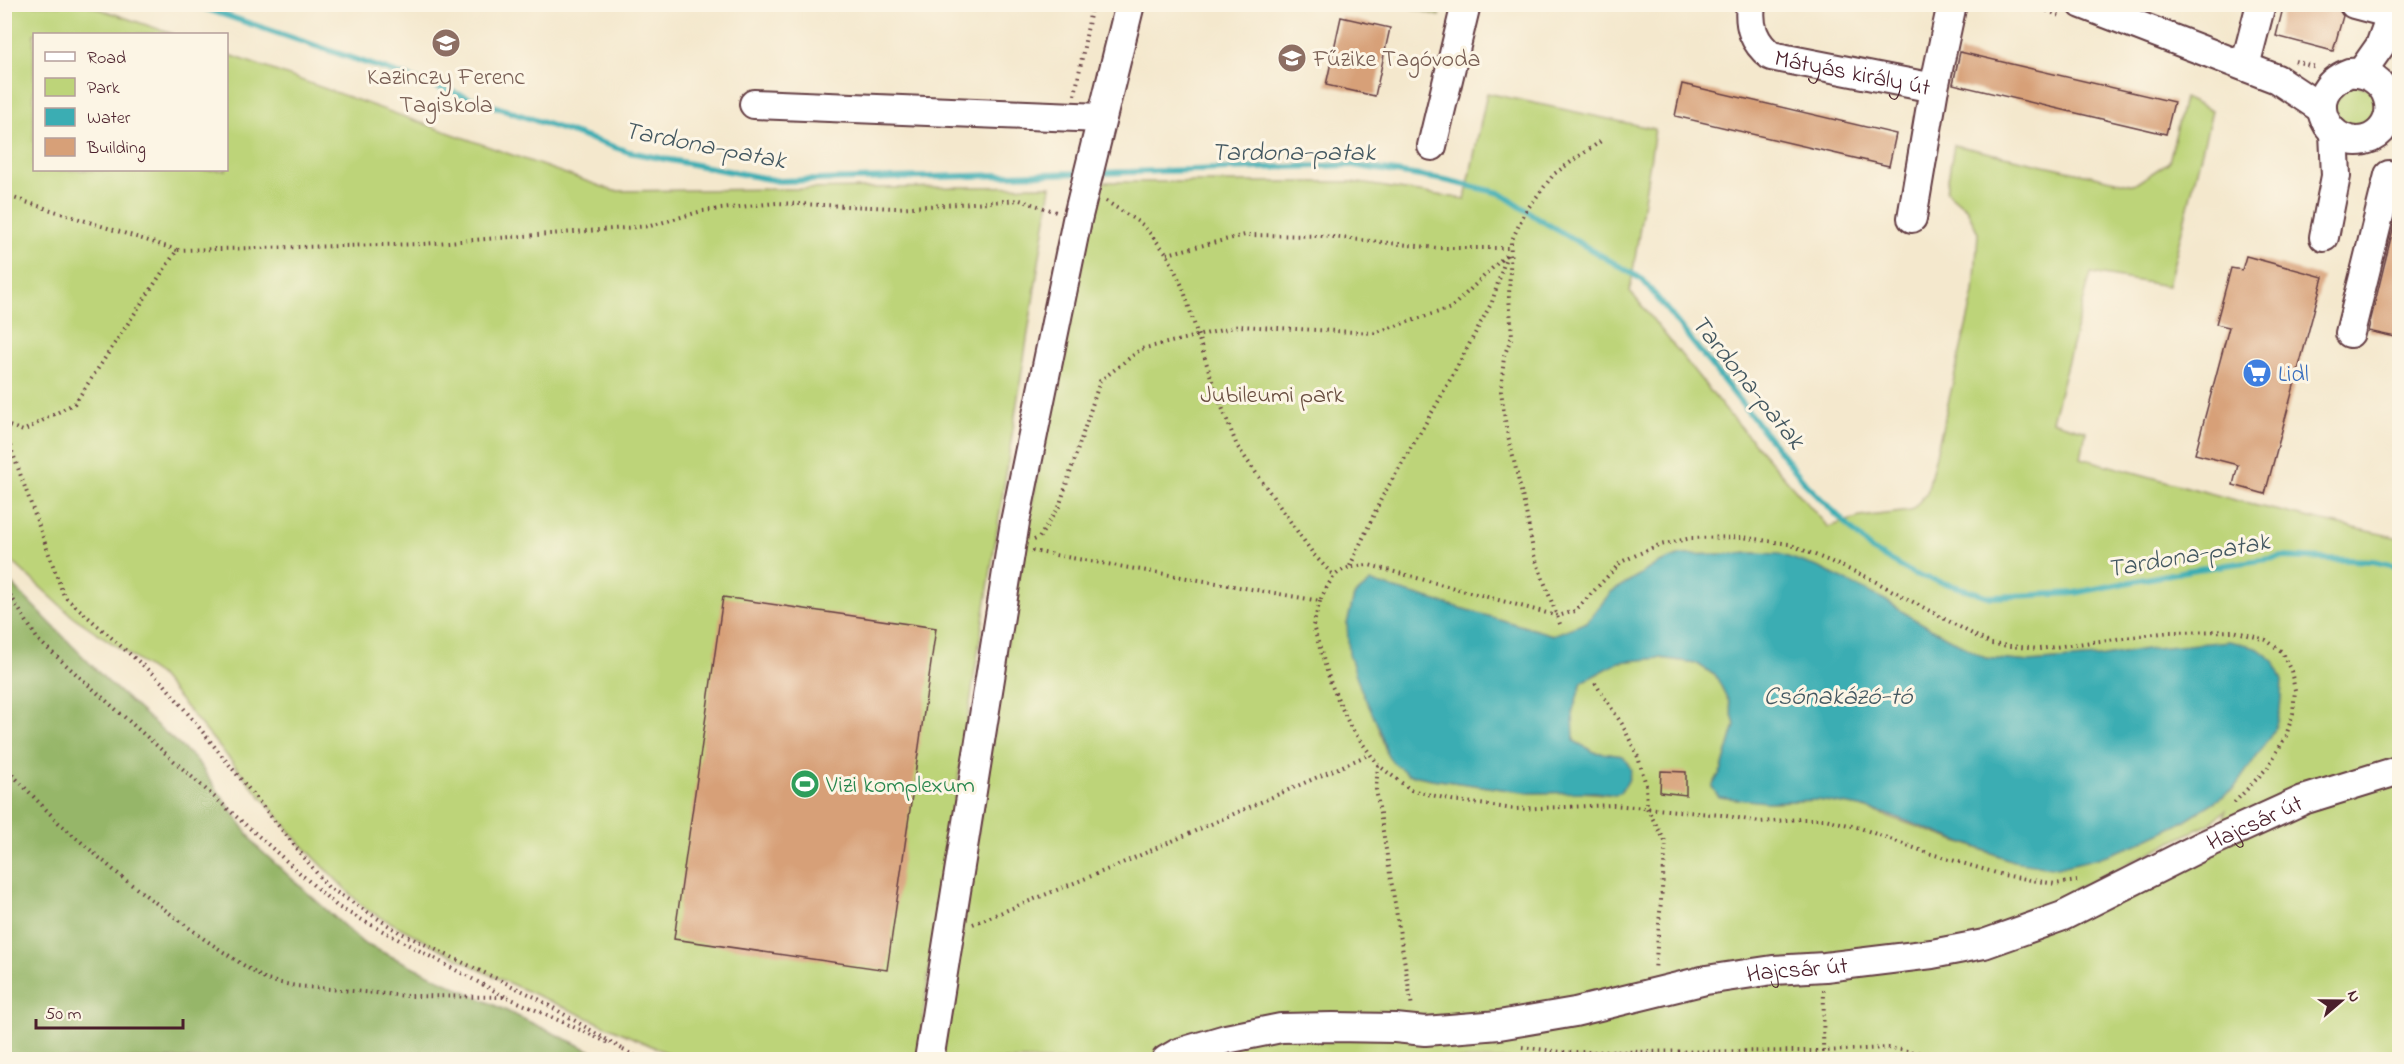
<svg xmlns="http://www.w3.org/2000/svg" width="2404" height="1064" viewBox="0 0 2404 1064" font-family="'Indie Flower',sans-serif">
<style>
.green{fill:#bdd479;stroke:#847a52;stroke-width:1.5;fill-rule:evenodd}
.forest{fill:#96b669;stroke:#706a4a;stroke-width:1.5}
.water{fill:#3badb3;stroke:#42666f;stroke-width:1.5}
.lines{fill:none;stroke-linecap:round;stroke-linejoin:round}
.stream{stroke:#3badb3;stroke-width:6}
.building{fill:#d7a078}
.minor-casing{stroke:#643d43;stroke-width:32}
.path{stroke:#643d43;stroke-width:4;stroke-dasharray:1.5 4.5;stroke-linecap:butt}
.minor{stroke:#fff;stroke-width:28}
.labels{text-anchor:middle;stroke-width:6;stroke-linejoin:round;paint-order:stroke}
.education-label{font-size:24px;fill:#785e54;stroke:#fcf5e5;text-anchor:start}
.street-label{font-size:24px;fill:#4a1f2b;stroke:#fcf5e5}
.shop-label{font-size:24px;fill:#366cbe;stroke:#fcf5e5;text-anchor:start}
.park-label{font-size:24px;fill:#674c3e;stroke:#fcf5e5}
.leisure-label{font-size:24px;fill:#27864d;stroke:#fcf5e5;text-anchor:start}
.water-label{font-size:26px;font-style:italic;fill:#445861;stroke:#fcf5e5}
</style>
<rect width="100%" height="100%" fill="#fcf5e5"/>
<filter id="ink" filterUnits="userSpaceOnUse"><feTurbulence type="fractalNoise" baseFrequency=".0167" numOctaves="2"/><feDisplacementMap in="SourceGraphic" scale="12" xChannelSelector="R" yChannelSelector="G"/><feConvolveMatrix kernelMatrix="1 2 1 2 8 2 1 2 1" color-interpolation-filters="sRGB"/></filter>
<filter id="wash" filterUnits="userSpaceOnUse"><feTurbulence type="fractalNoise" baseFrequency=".008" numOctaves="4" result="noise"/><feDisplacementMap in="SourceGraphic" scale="24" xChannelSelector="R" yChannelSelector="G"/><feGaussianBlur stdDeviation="1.35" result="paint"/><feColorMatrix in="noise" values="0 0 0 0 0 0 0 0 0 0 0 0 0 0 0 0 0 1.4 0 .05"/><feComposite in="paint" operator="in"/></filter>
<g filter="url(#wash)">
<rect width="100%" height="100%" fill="#f4e8cd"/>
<!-- green -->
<path class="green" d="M5,5H88L173,34H34V170H226L227,54L614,191L1051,186L932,946L918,1059H681L484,972L365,909L300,843L159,675L72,616L5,555Z
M1402,5H1441L1439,16Z
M2351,84L2372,89L2378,118L2353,131L2331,109L2332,105Z
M1487,93L1655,129L1630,291L1727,412L1828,527L1860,517L1911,511L1927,493L1974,293L1978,233L1967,209L1946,191L1954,145L2134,185L2169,162L2184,98L2212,111L2168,286L2091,273L2052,421L2086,431L2081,458L2257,506L2399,538V1059L942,1060L1020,561L1099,182H1352L1465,199ZM1759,553L1885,600L1914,619L1984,658L2030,662L2102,657L2129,652L2273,661L2282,681L2280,711L2233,790L2177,825L2132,846L2013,861L1861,807L1818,800L1772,802L1719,797L1712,787L1722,769L1735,725L1729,702L1716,676L1696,663L1660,658L1619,662L1582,682L1572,710L1574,741L1594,752L1623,756L1631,769L1628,781L1621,792L1615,795L1580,792L1529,793L1432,779L1408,774L1387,754L1375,718L1359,683L1347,624L1354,596L1371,582L1553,635L1587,622L1611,592L1657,564L1681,555ZM2226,810L2222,824L2148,865L2073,890L2209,824Z"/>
<!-- forest -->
<path class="forest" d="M4,576L106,680L197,761L257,847L363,943L608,1059H5Z"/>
<!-- water -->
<path class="water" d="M1757,553L1779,554L1820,568L1885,600L1914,619L1985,658L2030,662L2099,657L2145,649L2229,641L2256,647L2274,661L2282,681L2280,711L2274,731L2233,790L2177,825L2132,846L2098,858L2057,868L2013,861L1890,815L1861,807L1818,800L1766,802L1719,797L1712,787L1722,769L1735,725L1729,702L1716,676L1696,663L1660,658L1619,662L1582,682L1573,710L1574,741L1594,752L1623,756L1631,769L1628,781L1621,792L1615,795L1595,792L1530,793L1432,779L1408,774L1392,762L1387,754L1380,730L1360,687L1349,654L1347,624L1354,596L1371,582L1553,635L1587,622L1611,592L1657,564L1681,555Z"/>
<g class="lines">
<!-- stream -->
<path class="stream" d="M192,4L629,152L779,181L1081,173
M1097,173L1352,165L1445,180L1500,193L1542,221L1643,280L1806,484L1872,550L1914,574L1991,597L2075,593L2191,570L2282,557L2373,561L2400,567"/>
</g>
<g id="blocks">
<!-- building -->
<path class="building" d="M2284,4H2318L2339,10L2343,16L2333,51L2276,36Z
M1341,17L1390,28L1375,96L1326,85Z
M1960,52L2174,102L2166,134L1953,84Z
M1682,84L1896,134L1889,166L1675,116Z
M2400,201V338L2368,331Z
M2246,256L2323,277L2265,494L2233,485L2238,465L2195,454L2229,327L2216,324L2231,268L2242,270Z
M723,597L936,628L887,970L674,939Z
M1661,771L1686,772V795L1660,792Z"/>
</g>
</g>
<g filter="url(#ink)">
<use href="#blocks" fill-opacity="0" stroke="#643d43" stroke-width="1.5"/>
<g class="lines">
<!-- minor casing -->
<g class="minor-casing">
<g id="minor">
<path id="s1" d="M1751,4C1748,27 1754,42 1771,56L1934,88"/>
<path d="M2082,4L2277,79L2322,109"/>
<path d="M2354,4L2392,14"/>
<path d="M2245,66L2261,4"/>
<path d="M2349,73C2390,70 2404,121 2371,138C2330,155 2296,93 2349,73Z"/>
<path d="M2361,73L2380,46L2395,4"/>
<path d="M754,104L1101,118"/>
<path d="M1432,146L1466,4"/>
<path d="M1912,218L1934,88L1952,4"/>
<path d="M2324,237L2336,176L2334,132"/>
<path d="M2350,333L2389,175L2400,178"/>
<path d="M929,1060L1015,522L1077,220L1130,4"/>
<path id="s2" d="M1166,1060L1178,1053L1226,1039L1281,1028L1333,1027L1395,1028L1425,1031L1499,1025L1575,1012L1706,980L1773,970L1825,967L1932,954L1984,944L2063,916L2202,846L2303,800L2400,770"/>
</g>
</g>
<!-- path -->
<path class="path" d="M2030,4L2063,17
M2295,61L2316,67
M1075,95L1092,4
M4,195L177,250
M1106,201L1143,225L1167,254L1183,288L1213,384L1237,446L1314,555L1334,576
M1167,254L1245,235L1323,236L1437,248H1509
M4,424L23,431L75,403L177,250L423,244L650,226L702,211L776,203L896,208L1020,200L1056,212
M4,429L64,596L164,684L328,887L399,932L535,997L624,1050
M1034,540L1039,538L1059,507L1100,381L1141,349L1239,326L1374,333L1451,308L1507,254
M1032,551L1320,601C1333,573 1338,567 1369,565L1558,616L1575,611L1621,562L1656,546L1691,538L1742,537L1789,544L1867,577L1991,644L2039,649L2170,632L2234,631L2266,640L2281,651L2291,671L2295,690L2293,713L2286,736L2268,767L2233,804
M1350,566L1382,497L1438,402L1492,302L1507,254
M4,585L38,640L338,907L506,997
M1320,601L1313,626L1331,684L1350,726L1378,765L1411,790L1452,800L1514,809L1613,805L1721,815L1760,822L1800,819H1825L1860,828L1928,853L2003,875L2055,884L2077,881
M1560,624L1534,555L1526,512L1506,427L1501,391L1504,356L1512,336L1509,297L1511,242L1525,212L1554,174L1601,141
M1595,683L1622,724L1638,757L1646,785L1647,808L1666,843L1655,970
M1378,765L1376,789L1412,1007
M4,766L59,823L124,879L204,939L266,980L296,986L408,996L507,997L609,1043
M973,924L1111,868L1370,754
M1824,990L1823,1051L1888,1048L1940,1056L2025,1060
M1522,1047L1561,1052L1823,1051
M623,1050L644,1060
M1454,1060L1476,1052"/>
<!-- minor -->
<use href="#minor" class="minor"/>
</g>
</g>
<!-- icons -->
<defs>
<g id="school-disc" transform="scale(1.5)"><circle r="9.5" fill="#8d6e63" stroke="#fcf5e5"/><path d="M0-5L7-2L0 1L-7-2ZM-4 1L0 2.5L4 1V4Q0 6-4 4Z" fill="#fff"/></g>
<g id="supermarket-disc" transform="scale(1.5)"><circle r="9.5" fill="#3f7fe0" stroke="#fcf5e5"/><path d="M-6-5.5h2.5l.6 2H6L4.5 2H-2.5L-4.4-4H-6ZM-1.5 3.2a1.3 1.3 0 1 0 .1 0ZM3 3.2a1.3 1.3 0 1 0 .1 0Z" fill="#fff"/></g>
<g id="stadium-disc" transform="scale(1.5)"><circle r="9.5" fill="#2e9e5b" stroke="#fcf5e5"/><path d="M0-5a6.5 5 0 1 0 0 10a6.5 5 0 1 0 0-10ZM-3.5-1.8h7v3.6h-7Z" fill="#fff"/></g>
</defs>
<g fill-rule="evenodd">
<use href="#school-disc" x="446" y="43"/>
<use href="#school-disc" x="1292" y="58"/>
<use href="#supermarket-disc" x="2257" y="373"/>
<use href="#stadium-disc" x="805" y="784"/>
</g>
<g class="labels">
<!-- education labels -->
<g class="education-label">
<text x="1313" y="66">Fűzike Tagóvoda</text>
<text x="446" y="84" text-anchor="middle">Kazinczy Ferenc<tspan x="446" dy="28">Tagiskola</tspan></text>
</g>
<!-- street labels -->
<g class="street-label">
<text dy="8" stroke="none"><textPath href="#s1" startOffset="142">Mátyás király út</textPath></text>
<text dy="8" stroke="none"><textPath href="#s2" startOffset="1128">Hajcsár út</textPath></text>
<text dy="8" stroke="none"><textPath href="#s2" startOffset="642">Hajcsár út</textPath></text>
</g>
<!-- shop labels -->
<g class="shop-label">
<text x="2278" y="381">Lidl</text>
</g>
<!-- park labels -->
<g class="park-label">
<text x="1272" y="402">Jubileumi park</text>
</g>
<!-- leisure labels -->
<g class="leisure-label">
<text x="826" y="792">Vizi komplexum</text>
</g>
<!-- water labels -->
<g class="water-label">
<text transform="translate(705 144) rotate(11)" y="9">Tardona-patak</text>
<text x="1293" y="160">Tardona-patak</text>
<text transform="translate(1749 381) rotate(51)" y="9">Tardona-patak</text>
<text transform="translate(2188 554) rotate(-10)" y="9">Tardona-patak</text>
<text x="1838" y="704">Csónakázó-tó</text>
</g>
</g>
<!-- margin -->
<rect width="2404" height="1064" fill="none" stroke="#fcf5e5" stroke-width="24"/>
<!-- legend -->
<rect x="33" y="33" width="195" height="138" fill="#fcf5e5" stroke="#b59f9b" stroke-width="1.5"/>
<rect x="45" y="52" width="30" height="9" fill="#ffffff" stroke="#b59f9b" stroke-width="1.5"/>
<text x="87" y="63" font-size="18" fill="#4a1f2b">Road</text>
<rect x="45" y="78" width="30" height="18" fill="#bdd479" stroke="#b59f9b" stroke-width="1.5"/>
<text x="87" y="93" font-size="18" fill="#4a1f2b">Park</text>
<rect x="45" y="108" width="30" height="18" fill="#3badb3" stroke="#b59f9b" stroke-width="1.5"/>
<text x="87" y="123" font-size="18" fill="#4a1f2b">Water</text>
<rect x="45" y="138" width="30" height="18" fill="#d7a078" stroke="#b59f9b" stroke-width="1.5"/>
<text x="87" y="153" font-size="18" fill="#4a1f2b">Building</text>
<!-- north arrow -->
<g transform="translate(2341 1001) rotate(70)" stroke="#fcf5e5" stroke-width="4.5" paint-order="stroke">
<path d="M0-4.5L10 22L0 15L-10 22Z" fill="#4a1f2b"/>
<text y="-9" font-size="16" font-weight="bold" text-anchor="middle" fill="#4a1f2b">N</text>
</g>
<!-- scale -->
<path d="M36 1019v9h147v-9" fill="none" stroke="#4a1f2b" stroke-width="3"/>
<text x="45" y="1019" font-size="18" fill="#4a1f2b" stroke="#fcf5e5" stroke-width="4.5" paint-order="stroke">50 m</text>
</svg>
